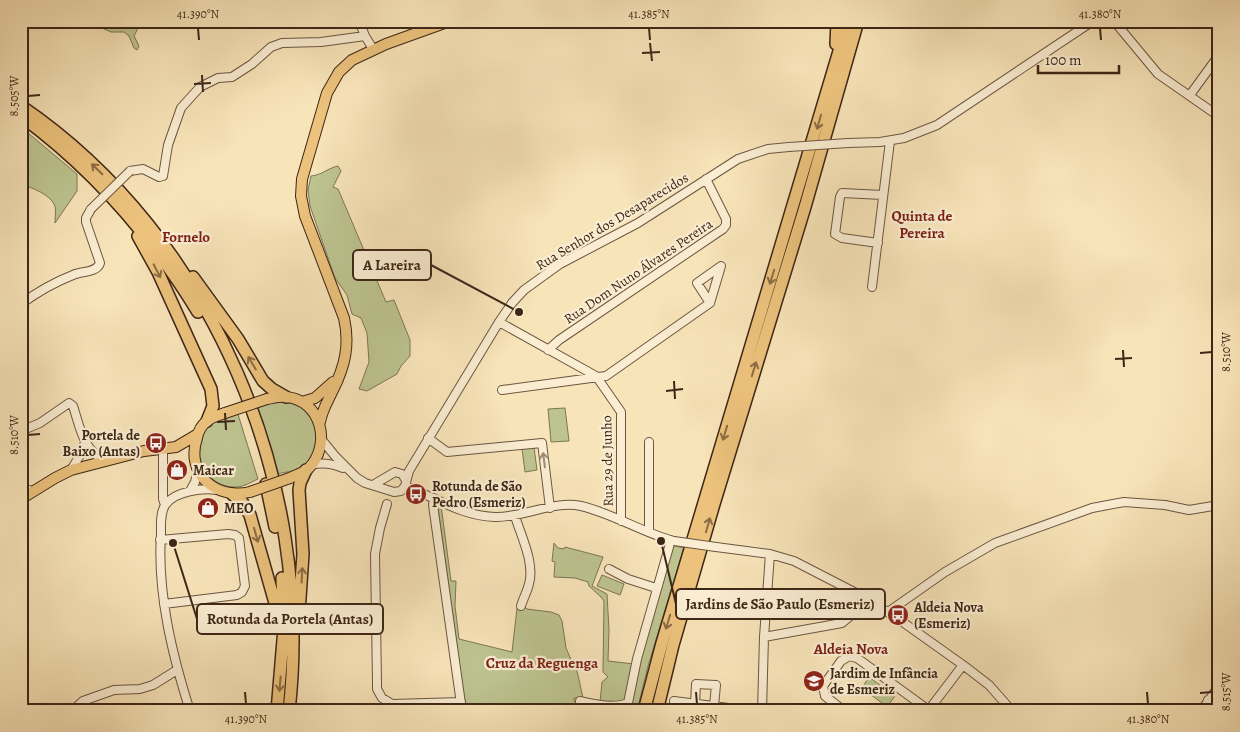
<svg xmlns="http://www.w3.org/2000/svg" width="1240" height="732" viewBox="0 0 1240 732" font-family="Alegreya,serif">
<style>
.green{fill:#bdc490;stroke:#7e7554}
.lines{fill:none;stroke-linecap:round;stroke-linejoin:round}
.minor-casing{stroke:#6c5640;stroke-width:10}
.major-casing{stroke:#3e2617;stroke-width:12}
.highway-casing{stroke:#3e2617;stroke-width:14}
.minor{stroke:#faedd2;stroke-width:8}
.major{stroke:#ecc27c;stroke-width:10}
.highway{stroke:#ecc27c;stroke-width:11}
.minor-bridge-casing{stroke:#6c5640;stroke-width:10;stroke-linecap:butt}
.major-bridge-casing{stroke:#3e2617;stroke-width:12;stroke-linecap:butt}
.minor-bridge{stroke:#faedd2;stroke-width:8}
.major-bridge{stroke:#ecc27c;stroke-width:10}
.oneway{stroke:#8c6c44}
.oneway2{stroke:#9c8a74}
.ticks{fill:none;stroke:#3e2617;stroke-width:2}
.labels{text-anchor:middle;stroke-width:4.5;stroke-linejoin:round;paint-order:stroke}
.street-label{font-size:14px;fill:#3e2617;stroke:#faedd2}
.poi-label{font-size:14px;font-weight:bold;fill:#3e2617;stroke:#faedd2;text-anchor:start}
.neighbourhood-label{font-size:15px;font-weight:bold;fill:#7a1f14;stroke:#faedd2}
.leader{fill:none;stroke:#3e2617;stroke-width:2}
.callout-dot{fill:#3e2617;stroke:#faedd2;stroke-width:2}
.callout{fill:#faedd2;stroke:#3e2617;stroke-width:2}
.callout-label{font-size:15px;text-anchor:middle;font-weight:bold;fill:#3e2617}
.neatline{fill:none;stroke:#3e2617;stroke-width:2}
.ticks-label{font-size:12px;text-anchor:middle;fill:#3e2617}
</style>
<rect width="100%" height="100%" fill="#f8e4b9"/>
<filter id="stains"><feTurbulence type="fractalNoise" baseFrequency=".004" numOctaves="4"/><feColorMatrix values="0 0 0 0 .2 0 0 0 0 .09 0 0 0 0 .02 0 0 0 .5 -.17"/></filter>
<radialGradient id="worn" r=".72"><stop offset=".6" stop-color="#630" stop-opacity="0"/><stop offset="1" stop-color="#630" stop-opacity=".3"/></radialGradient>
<!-- green -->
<path class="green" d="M40,21H108L123,25L133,21H148L138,28L134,36L139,46L137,50L134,48L129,36L124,32H111L97,26L62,28Z
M28,133L77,174V191L55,223C55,218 56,211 55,206C51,195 32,187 21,185V149Z
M338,166L341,171L333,187L338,189L386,302L394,300L410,340V356L401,366L397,374L367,391L359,389L369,362L367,333L361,318L352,314L347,295L335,278L310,206L308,190L311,176C322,175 328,168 338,166Z
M280,401C287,402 297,403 303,407C320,420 322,454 303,466C296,471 286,472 277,474L268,439L256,406Z
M565,408L569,441L551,442L548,409Z
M237,411L258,479C251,482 244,487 236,487C202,488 186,444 212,423C219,417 230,415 237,411Z
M534,447L537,470L525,472L522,449Z
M441,505L451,581H456L455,606L459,639L512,652L517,608L523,609L525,607L527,609L551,612L559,615L562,621L566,648L572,662H575L583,698H574V701L577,704L586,705V711H466L438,508Z
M554,543L558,548L564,549L565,547L603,557L592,586L607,594L609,630L608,661L634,664L627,701L623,703L600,702L602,682L608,677L603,672L604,601L601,597L589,586L588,582L575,578L554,577L555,562L552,561Z
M671,545L684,548L648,666L637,711H629L635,676Z
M602,575L624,584L620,595L597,586Z
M869,677L895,696L887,707L862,688Z"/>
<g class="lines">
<!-- minor casing -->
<g class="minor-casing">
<path id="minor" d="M359,21L365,36
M1114,21L1158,74L1217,115L1219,119
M1190,95L1219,55
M848,143L880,142L904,138L937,125L1093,21
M130,171L143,169L159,177L163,176L168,145L181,108L200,87L218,78L232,77L252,64L271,47L282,43L321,42L365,36L373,49
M878,243L842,238L835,234L840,197L842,193L883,195
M872,287L890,141
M21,304C36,293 55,282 73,275C81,271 97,273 100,263L86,222V218L91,209
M499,322L596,376L621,412V521
M548,350L559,340L723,229L726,225V219L706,179
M502,390L606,376L710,303L721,266L697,283L710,303
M21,431L40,423L69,403L73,406C80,427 83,450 104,460
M428,438L447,452L542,443L550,508
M322,440L335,456L357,478L365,483L394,492L401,491L405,486L409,471L499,322L512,303L524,290L560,264L638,223L738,159L768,149L789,147
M163,448V499L165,505
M311,465C324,462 332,464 343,468
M71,470L82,452L85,442
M373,485L395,472L402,474L406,480
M405,486C435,497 461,516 495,517C523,518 554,500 581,506C612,513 643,533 674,541
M21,489L29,490L31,492
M190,491L195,482L198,470
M434,498L433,505L462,711
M387,504L380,528L375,554L377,683V689L382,698L392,704L461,702
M515,516C521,536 535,563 529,584C527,592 523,599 521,606
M649,532V442
M160,540L228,534L235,535L239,538L245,586L242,592L237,595L164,604
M716,547L770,554L794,561L862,596L897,618L963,665L989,685L1012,711
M609,569L628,579L656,588
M888,612L945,572L995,543L1092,508L1124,502L1165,505L1189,510L1219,505
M764,637L842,623L854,613L862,596
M1208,700L1219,707
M580,701C594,704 614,709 628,703L637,659L671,540
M695,704L696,684L716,685L714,706
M72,711L83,701L114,690L140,689L153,685L177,670
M190,711C172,654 157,593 161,533C161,524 160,511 166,504C176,491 202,488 217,490
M674,711V701L752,711
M762,711L764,637L770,554
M844,711L825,696L823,686L841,661L849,656L857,658L930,711
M928,711L963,665
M1201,711L1219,686"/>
</g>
<!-- major casing -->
<g class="major-casing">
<path id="major" d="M267,399C273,398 280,396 286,397C322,400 332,446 308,469C303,473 296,475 290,478
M302,402L315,398L333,382
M225,413C219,415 212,417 207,421C202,425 198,432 197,438C185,474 216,500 250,492
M320,422C322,410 328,401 333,390C345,366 350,345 344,318L305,216L301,196L302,179L327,93L339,72L352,60L386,44L450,21
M21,499L55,478L71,470L144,451L176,447L198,434"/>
</g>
<!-- highway casing -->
<g class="highway-casing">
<path id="highway" d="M836,44L837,21
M21,106C213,237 315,482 289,711
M21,116C92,168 152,237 198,312
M138,236L158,272L211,389L213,406L207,421
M193,277L238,339L263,381L272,389L286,397
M266,484L275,527
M232,494L242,502L250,515L275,603L278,619
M298,627L303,554L299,490L300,483L306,470
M277,711L284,628L282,578
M644,711L662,643L848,21
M657,711L673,645L714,504L805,207L858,21"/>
</g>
<!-- minor -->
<use href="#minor" class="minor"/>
<!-- major -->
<use href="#major" class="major"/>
<!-- highway -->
<use href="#highway" class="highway"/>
<!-- minor-bridge casing -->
<g class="minor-bridge-casing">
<path id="minor-bridge" d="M789,147L848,143
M91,209L130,171
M674,541L716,547"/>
</g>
<!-- major-bridge casing -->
<g class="major-bridge-casing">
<path id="major-bridge" d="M225,413L267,399
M250,492L290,478"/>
</g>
<!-- minor-bridge -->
<use href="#minor-bridge" class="minor-bridge"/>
<!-- major-bridge -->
<use href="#major-bridge" class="major-bridge"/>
</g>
<!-- one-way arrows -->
<defs><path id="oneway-shaft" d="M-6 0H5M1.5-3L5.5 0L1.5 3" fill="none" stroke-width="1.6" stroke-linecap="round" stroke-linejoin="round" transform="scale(1.25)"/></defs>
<g class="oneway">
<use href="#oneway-shaft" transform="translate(819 122) rotate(106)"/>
<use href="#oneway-shaft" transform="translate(97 169) rotate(-136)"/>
<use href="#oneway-shaft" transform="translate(157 271) rotate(63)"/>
<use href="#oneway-shaft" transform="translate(772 277) rotate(107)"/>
<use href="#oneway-shaft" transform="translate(252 363) rotate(-121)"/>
<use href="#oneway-shaft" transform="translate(754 369) rotate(-73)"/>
<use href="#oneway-shaft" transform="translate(725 433) rotate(107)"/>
<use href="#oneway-shaft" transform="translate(708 525) rotate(-74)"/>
<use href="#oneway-shaft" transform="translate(256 535) rotate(74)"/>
<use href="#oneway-shaft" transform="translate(302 575) rotate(-87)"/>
<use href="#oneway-shaft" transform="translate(668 622) rotate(107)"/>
<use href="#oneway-shaft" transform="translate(280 684) rotate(95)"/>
</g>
<use class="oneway2" href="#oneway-shaft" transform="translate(544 460) rotate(-97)"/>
<!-- ticks -->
<path class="ticks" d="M198,28L199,40M649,28L650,40M1100,28L1101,40M650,43L652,61M642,53L660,52M202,75L203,92M194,84L211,83M28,96L40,95M1123,350L1124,367M1200,353L1212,352M1115,359L1132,358M674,381L675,399M666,391L683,389M225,413L226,430M217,422L235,421M28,435L40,434M245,692L246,704M696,692L697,704M1147,692L1148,704M1200,693L1212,692"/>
<!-- icons -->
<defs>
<g id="bus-disc" transform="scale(1.125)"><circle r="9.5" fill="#8f2418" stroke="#faedd2"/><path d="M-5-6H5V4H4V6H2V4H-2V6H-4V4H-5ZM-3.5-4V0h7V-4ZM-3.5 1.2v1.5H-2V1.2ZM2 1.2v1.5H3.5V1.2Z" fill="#fff"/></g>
<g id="shop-disc" transform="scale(1.125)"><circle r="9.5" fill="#8f2418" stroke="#faedd2"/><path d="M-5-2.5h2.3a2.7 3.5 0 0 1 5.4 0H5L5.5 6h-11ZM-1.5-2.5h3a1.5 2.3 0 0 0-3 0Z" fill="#fff"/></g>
<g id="school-disc" transform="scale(1.125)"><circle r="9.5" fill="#8f2418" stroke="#faedd2"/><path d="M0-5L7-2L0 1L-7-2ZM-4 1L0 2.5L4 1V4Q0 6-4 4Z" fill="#fff"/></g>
</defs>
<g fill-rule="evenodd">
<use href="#bus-disc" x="156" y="443"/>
<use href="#shop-disc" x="177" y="470"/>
<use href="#bus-disc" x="416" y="494"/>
<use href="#shop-disc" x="208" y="508"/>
<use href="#bus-disc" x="898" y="615"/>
<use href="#school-disc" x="814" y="681"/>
</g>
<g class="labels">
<!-- street labels -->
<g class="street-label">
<text transform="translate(612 221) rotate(-31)" y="5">Rua Senhor dos Desaparecidos</text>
<text transform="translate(638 271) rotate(-34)" y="5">Rua Dom Nuno Álvares Pereira</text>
<text transform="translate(607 461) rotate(-91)" y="5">Rua 29 de Junho</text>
</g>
<!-- poi labels -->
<g class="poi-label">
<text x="140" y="440" text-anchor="end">Portela de<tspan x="140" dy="16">Baixo (Antas)</tspan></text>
<text x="193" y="475">Maicar</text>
<text x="432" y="491">Rotunda de São<tspan x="432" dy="16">Pedro (Esmeriz)</tspan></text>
<text x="224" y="513">MEO</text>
<text x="914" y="612">Aldeia Nova<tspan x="914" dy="16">(Esmeriz)</tspan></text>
<text x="830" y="678">Jardim de Infância<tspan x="830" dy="16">de Esmeriz</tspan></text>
</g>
<!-- neighbourhood labels -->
<g class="neighbourhood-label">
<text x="922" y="221">Quinta de<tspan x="922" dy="17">Pereira</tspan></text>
<text x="186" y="242">Fornelo</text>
<text x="851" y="654">Aldeia Nova</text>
<text x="542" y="668">Cruz da Reguenga</text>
</g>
</g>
<!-- callouts -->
<path class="leader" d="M519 312L431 265M661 541L676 604M173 543L197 619"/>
<g class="callout-dot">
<circle cx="519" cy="312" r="5"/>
<circle cx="661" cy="541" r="5"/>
<circle cx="173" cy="543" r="5"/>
</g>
<g class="callout">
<rect x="353" y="250" width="78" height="30" rx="5"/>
<rect x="676" y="589" width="209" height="30" rx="5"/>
<rect x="197" y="604" width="186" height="30" rx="5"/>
</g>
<g class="callout-label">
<text x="392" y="270">A Lareira</text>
<text x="780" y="609">Jardins de São Paulo (Esmeriz)</text>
<text x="290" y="624">Rotunda da Portela (Antas)</text>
</g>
<!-- margin -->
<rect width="1240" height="732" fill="none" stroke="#f8e4b9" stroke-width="55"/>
<!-- scale -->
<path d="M1038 65v8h81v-8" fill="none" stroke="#3e2617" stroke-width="2.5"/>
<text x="1045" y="65" font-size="15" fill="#3e2617" stroke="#faedd2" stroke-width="4" paint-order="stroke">100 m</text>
<rect x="28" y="28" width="1184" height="676" class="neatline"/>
<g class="ticks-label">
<text x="198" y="18">41.390°N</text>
<text x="649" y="18">41.385°N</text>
<text x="1100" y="18">41.380°N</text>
<text transform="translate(14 96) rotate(-90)" y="4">8.505°W</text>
<text transform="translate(1226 352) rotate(-90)" y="4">8.510°W</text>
<text transform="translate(14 435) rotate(-90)" y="4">8.510°W</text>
<text transform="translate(1226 692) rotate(-90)" y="4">8.515°W</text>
<text x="246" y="723">41.390°N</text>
<text x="697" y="723">41.385°N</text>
<text x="1148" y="723">41.380°N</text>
</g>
<rect width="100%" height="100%" filter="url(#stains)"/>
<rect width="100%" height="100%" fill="url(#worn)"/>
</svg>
